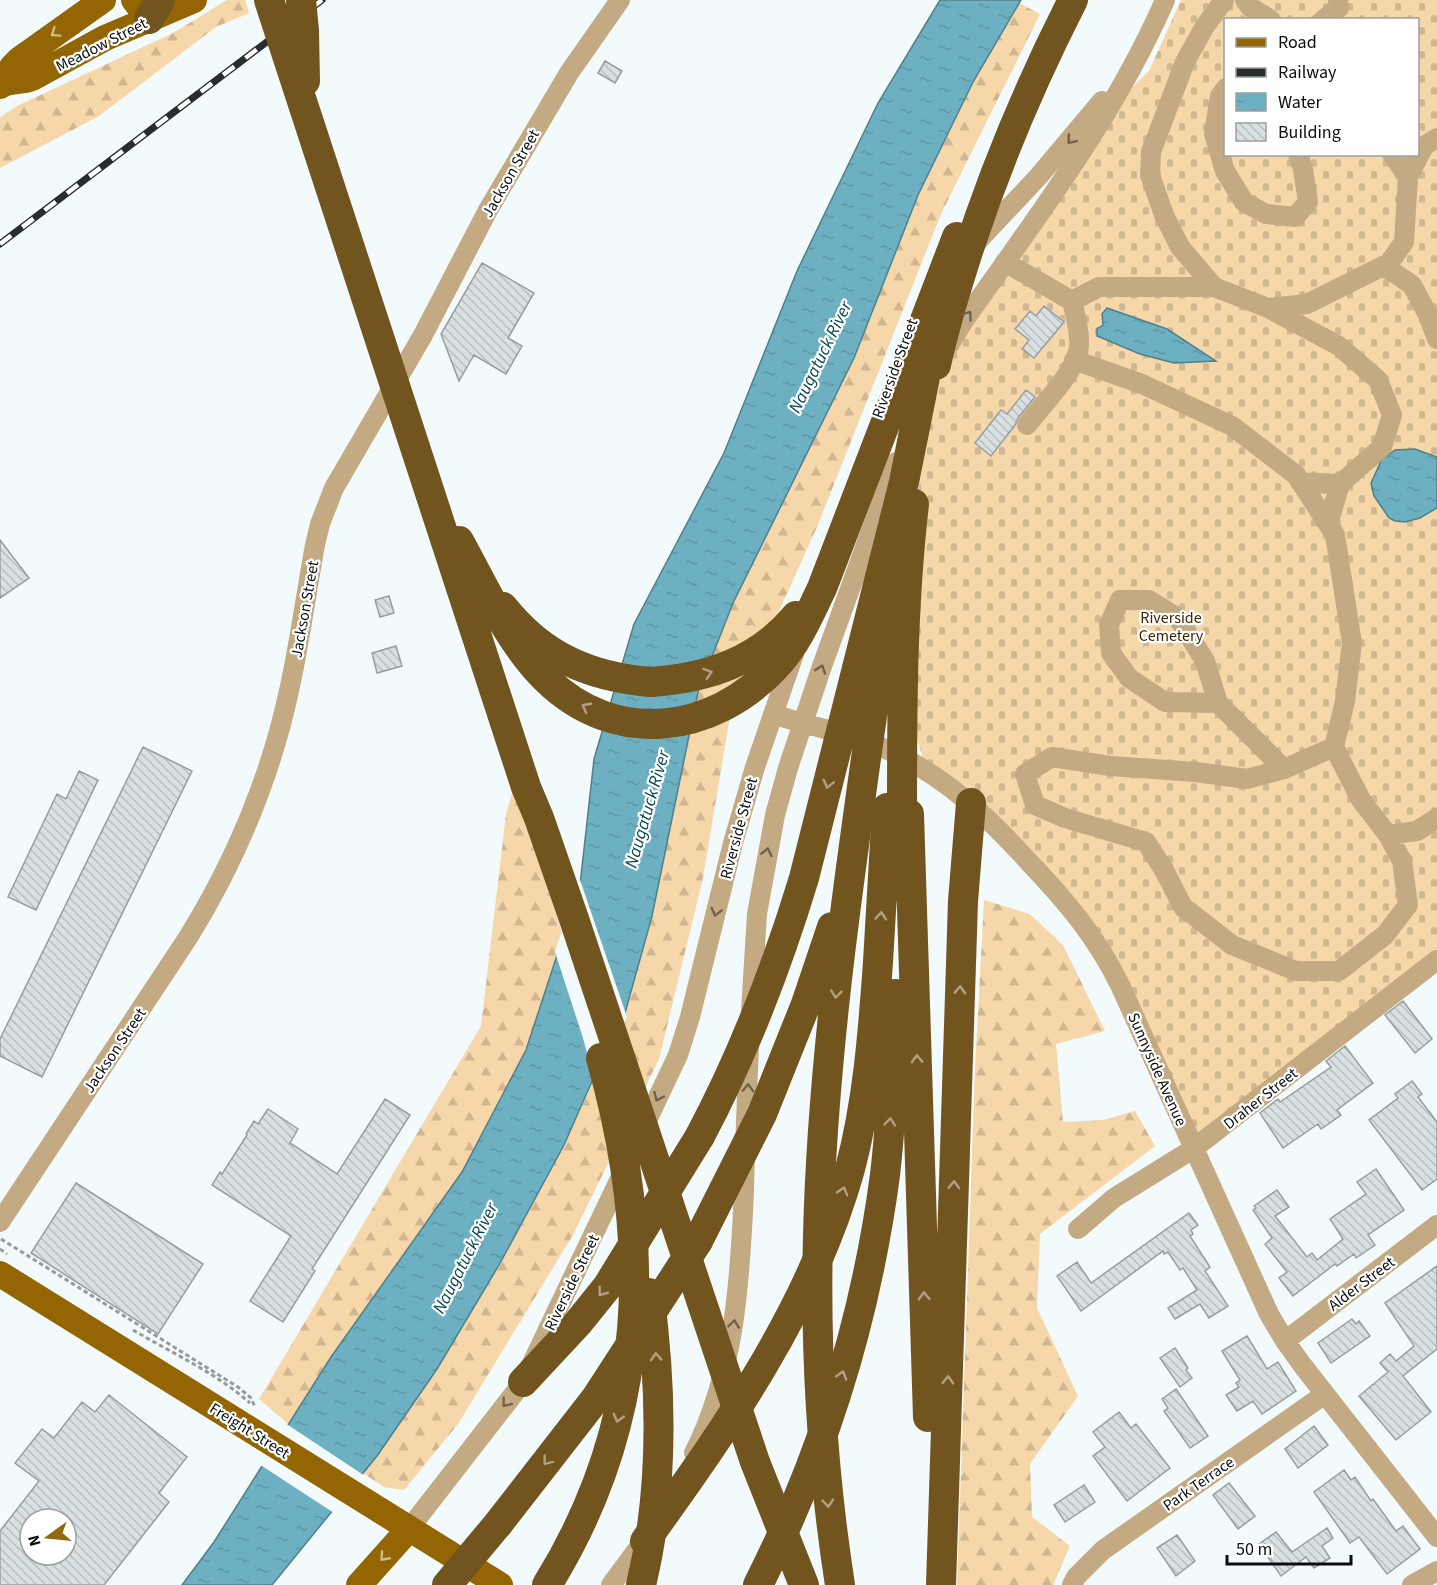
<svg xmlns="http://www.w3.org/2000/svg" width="1437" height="1585" viewBox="0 0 1437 1585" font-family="'Source Sans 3',sans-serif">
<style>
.forest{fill:url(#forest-firs)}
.cemetery{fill:url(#cemetery-stones);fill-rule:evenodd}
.water{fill:url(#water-ripples);stroke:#507f8b;stroke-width:1.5}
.pier{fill:#f3fafc}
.building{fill:url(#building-back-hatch);stroke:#979ea0;stroke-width:1.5;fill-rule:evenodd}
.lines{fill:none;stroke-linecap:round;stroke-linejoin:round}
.path{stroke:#969b9c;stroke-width:3;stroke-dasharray:4.5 3;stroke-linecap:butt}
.minor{stroke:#c3aa83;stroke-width:20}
.major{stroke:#936603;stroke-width:26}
.highway{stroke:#72541f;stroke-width:30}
.rail-casing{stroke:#292c2d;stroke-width:7}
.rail{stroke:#fff;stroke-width:4.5;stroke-dasharray:14;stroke-linecap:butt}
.highway-bridge{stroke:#72541f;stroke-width:30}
.oneway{stroke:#ceba8e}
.oneway2{stroke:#70634e}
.oneway3{stroke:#b1a184}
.labels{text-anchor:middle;stroke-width:4.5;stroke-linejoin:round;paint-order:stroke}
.street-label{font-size:16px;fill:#0b0d0e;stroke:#fff}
.park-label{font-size:16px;fill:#3c2700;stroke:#fff}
.water-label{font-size:18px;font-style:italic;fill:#084653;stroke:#fff}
</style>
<defs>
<pattern id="forest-firs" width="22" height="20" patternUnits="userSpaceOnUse" patternTransform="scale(1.5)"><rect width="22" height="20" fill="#f5d7aa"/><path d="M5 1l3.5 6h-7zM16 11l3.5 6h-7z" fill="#d1b791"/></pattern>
<pattern id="cemetery-stones" width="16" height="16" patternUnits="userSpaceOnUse" patternTransform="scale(1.5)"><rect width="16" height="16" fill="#f5d7aa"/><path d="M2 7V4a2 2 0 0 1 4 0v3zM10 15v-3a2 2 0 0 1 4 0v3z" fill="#d1b791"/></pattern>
<pattern id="water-ripples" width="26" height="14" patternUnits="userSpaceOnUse" patternTransform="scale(1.5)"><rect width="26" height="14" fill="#6db0c1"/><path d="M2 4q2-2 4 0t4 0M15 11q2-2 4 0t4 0" fill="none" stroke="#5d96a5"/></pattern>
<pattern id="building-back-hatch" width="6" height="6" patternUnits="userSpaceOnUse" patternTransform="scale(1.5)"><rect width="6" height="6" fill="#d9e0e2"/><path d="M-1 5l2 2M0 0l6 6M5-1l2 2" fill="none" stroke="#b9bfc1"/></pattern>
</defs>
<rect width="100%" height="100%" fill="#f3fafc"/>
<!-- forest -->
<path class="forest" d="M227,0H245L249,13L216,27L99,116L0,168V117L17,106L173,33Z
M1019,3L1040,14L941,214L817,527L729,722L703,878L659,1059L573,1235L458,1424L404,1490L384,1487L363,1473L437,1369L499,1265L564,1145L625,1013L652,916L698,692L733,603L856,352L918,195L973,82Z
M522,759L540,863L564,940L526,1050L462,1172L331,1357L288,1424L259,1399L481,1026L506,814Z
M984,900L1030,914L1063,945L1105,1031L1056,1044L1063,1122L1103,1120L1135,1111L1155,1146L1040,1234L1037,1308L1078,1396L1030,1464L1032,1517L1070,1546L1053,1585H957L975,1069Z"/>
<!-- cemetery -->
<path class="cemetery" d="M1181,0H1437V950L1193,1149L1093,937L926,770L911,717L909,544L930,422L953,325L1109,110L1149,71ZM1226,20H1418V154H1226Z"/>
<!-- water -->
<path class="water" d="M940,0H1021L973,82L918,195L854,358L733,603L698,692L652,916L625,1013L590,1086L564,1145L499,1265L437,1369L377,1456L272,1585H182L214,1542L331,1357L462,1172L526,1050L580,885L594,759L634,624L724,453L797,271L878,103Z
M1107,308L1167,329L1216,361L1174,363L1140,354L1097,336V329L1103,325L1102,314Z
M1415,449L1437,457V508L1420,518L1405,522L1395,521L1389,518L1374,496L1371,483L1382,459L1395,450Z"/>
<!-- pier -->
<path class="pier" d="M578,874L627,1017L595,1083L583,1038L555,952L577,884Z
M285,1423L365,1476L334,1513L259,1464Z"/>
<!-- building -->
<path class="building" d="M605,61L622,71L615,83L598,73Z
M482,263L534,293L508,338L522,346L506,374L474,355L459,381L441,334Z
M1044,306L1064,322L1034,358L1022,349L1029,340L1015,329L1030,311L1036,316Z
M1026,390L1035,397L1018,418L1015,425L991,456L975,443L1001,410L1007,414Z
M0,540L29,578L0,598Z
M389,596L394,613L380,617L375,600Z
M396,646L402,666L377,673L372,653Z
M143,747L192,771L42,1077L0,1056V1039Z
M79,771L98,780L36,910L8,897L57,794L66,799Z
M1403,1001L1432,1039L1415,1053L1385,1015Z
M1345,1046L1373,1083L1337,1110L1341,1115L1321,1129L1318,1124L1283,1148L1260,1113L1278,1099L1280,1102L1331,1067L1326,1061Z
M1412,1081L1422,1094L1418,1097L1437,1122V1179L1422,1190L1369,1120L1398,1098L1395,1094Z
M385,1099L410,1115L312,1269L315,1271L283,1322L250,1301L291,1236L212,1185L220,1172L222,1174L247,1135L246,1134L254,1121L258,1124L268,1109L298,1129L290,1143L337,1174Z
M1376,1169L1404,1210L1368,1235L1375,1245L1356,1258L1354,1254L1337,1266L1335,1264L1293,1296L1279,1278L1287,1272L1265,1244L1272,1238L1253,1210L1256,1208L1254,1206L1277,1190L1289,1207L1275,1216L1307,1257L1312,1253L1317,1260L1343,1239L1330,1219L1366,1194L1357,1182Z
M76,1183L203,1264L158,1334L31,1253Z
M1189,1213L1198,1225L1191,1230L1193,1234L1190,1236L1210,1267L1205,1271L1228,1306L1209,1318L1200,1304L1175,1319L1168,1308L1197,1290L1183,1268L1180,1270L1168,1252L1164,1254L1163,1251L1081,1311L1057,1276L1077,1262L1091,1283Z
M1437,1266V1349L1403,1376L1431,1412L1396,1440L1359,1396L1388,1372L1380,1363L1390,1354L1396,1361L1414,1346L1385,1303Z
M1352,1319L1356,1324L1359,1321L1370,1336L1331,1363L1318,1343Z
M1247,1336L1267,1369L1278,1362L1296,1391L1262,1414L1253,1401L1237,1411L1226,1395L1239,1387L1236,1383L1240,1380L1222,1351Z
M1175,1348L1188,1368L1186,1370L1192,1378L1180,1387L1160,1358Z
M1176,1389L1208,1436L1190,1448L1164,1411L1168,1408L1162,1399Z
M109,1395L187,1457L159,1493L169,1502L104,1585H0V1531L39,1481L15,1463L42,1429L54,1438L82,1402L95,1412ZM30,1519H66V1555H30Z
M1119,1412L1131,1428L1136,1424L1170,1468L1127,1501L1093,1456L1105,1447L1093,1432Z
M1314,1426L1328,1445L1298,1468L1285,1449Z
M1344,1470L1351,1480L1355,1477L1371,1501L1373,1499L1396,1531L1403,1526L1420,1549L1387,1574L1359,1537L1350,1543L1314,1492Z
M1229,1483L1255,1516L1238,1529L1213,1495Z
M1084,1485L1095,1502L1065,1522L1054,1505Z
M1327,1528L1333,1538L1322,1546L1330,1558L1314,1568L1306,1557L1281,1576L1259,1544L1276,1532L1292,1552Z
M1177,1535L1195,1561L1176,1576L1157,1548Z"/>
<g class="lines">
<!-- path -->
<path class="path" d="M1,1239L238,1387L251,1398L255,1407
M0,1249L7,1254
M133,1330C172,1353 216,1373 250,1403"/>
<!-- minor -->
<path class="minor" d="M1245,0L1250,7L1271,20
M1323,20L1339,8L1338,0
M1226,88L1220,96L1214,134L1225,171L1244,202L1266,214L1295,217L1308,202L1303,169L1298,154
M1408,177L1424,146L1437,138
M974,245L1038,177L1102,101
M1005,262L1072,301C1075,313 1082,341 1078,352C1071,377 1043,404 1027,425
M1384,266L1412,285L1428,315L1437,339
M1214,287L1180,247L1164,215L1150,175L1151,152L1185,62L1205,26L1224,0
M1072,301L1099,287H1214L1268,308L1339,346L1378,380L1392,415L1382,447L1340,484L1300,482
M1268,308L1307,304L1389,263L1404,242L1408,177L1392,154
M949,345L963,322C1036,218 1114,117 1165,0
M1074,360L1142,384L1232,426L1296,475L1335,535L1352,643L1345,701L1334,747L1361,800L1388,835L1402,861L1408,905L1385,935L1339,971H1296L1232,945L1183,907L1164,870L1146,842L1065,818L1035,805L1025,774L1052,757L1110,766L1196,772L1247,779L1284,769L1334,747
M1328,524L1340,484
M1218,703L1165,702L1129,678L1111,653L1109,625L1120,600H1149L1178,618L1205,661L1218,703L1284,769
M773,714C814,728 860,735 898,755C950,781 990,819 1028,861C1066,901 1096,936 1120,985L1269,1314L1285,1341L1303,1366L1437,1537
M1388,835L1417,831L1437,818
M751,1010L757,914L775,815L788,768L821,669L896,462
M642,1131L678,1055L690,1017L733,843L755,767L794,654
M0,1222L189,936C226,876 256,810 276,742C295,678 303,611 315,545L320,524L334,488L423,335L488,210L569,73L620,0
M1078,1229L1114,1198L1193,1149L1437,960
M1285,1341L1437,1225
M694,1453C735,1372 740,1281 744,1191C745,1143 747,1094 749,1046
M409,1529L523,1382L625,1168
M611,1585L645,1539
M1072,1585L1076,1577L1103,1550L1325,1394
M1412,1585L1437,1571"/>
<!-- major -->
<path class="major" d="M134,0L149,19
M7,81L12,67L20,59L103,0
M0,86C10,79 21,83 32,78L105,38L194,0
M0,1274L500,1585
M359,1585L409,1529"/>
<!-- highway -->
<path class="highway" d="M149,19L160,0
M503,607C542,656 589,677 651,682
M882,645L892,572
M909,814L928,1417
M523,1382L578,1323L607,1287L700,1136
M498,1524L596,1398L698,1241
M645,1541C728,1426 812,1306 850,1169C868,1101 873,1032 878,962C881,911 884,859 887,808
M758,1585C823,1457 866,1318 885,1175C892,1116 893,1055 895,994
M941,1585L963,901L971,803"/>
<!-- rail casing -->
<g class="rail-casing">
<path id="rail" d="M0,244L322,0"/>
</g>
<!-- rail -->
<use href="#rail" class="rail"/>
<!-- highway-bridge -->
<path class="highway-bridge" d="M269,0L526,787L539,818L574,919L755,1462L804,1585
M301,0L304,31L305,81
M936,365C943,332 953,299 963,267C992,175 1029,86 1073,0
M459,541C485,588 508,641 546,679C615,747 713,734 776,666C797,644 809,615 822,588L957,237
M651,682C708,678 759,661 796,616
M902,813C902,709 902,607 914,504
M700,1136C744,1053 777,967 804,878L904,482L932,342
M698,1241L762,1114L806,1004L832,927
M447,1585L498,1524
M547,1585C650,1419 653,1242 601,1058
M641,1585C664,1490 662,1389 649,1293
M840,1585C822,1469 815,1352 818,1235C823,1037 855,840 882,645"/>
</g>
<!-- one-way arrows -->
<defs><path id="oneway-chevron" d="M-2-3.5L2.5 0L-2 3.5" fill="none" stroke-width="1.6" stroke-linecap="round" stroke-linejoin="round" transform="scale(1.5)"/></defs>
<g class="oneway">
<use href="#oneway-chevron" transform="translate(55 33) rotate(145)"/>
<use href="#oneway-chevron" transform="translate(384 1557) rotate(132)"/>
</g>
<g class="oneway2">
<use href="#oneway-chevron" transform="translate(1071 140) rotate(130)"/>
<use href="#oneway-chevron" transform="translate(968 315) rotate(-55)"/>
<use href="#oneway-chevron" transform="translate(821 669) rotate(-71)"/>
<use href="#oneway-chevron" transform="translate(767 852) rotate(-78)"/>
<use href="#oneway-chevron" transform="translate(716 912) rotate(104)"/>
<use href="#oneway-chevron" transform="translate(748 1088) rotate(-88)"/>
<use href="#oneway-chevron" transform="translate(658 1097) rotate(115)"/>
<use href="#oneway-chevron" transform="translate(734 1324) rotate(-83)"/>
<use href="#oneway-chevron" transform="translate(506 1403) rotate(128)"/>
</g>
<g class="oneway3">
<use href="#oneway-chevron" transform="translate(708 673) rotate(-18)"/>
<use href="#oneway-chevron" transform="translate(586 707) rotate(-152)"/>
<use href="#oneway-chevron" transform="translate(828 784) rotate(104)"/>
<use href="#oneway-chevron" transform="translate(881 916) rotate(-86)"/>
<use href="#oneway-chevron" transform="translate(960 990) rotate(-88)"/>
<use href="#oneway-chevron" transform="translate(836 994) rotate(97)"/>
<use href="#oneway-chevron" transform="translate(917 1059) rotate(-92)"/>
<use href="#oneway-chevron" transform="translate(890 1122) rotate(-85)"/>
<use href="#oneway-chevron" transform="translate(954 1185) rotate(-88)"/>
<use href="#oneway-chevron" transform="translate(843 1191) rotate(-73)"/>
<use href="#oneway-chevron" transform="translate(602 1292) rotate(127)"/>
<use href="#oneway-chevron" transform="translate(924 1296) rotate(-92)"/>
<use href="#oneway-chevron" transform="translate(656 1357) rotate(-94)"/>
<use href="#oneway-chevron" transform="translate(842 1375) rotate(-73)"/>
<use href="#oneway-chevron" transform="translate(948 1380) rotate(-88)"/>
<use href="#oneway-chevron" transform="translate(618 1418) rotate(105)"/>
<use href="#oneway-chevron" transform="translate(547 1461) rotate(128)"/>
<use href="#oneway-chevron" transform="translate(828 1503) rotate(85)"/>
</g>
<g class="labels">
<!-- street labels -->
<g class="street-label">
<text transform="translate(101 44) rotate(-27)" y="6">Meadow Street</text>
<text transform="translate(510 173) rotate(-60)" y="6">Jackson Street</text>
<text transform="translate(894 368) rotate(-70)" y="6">Riverside Street</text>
<text transform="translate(304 609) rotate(-80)" y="6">Jackson Street</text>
<text transform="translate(738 828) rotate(-75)" y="6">Riverside Street</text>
<text transform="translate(114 1050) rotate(-56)" y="6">Jackson Street</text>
<text transform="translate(1158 1069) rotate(66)" y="6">Sunnyside Avenue</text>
<text transform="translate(1260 1098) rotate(-38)" y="6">Draher Street</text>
<text transform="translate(571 1282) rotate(-64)" y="6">Riverside Street</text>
<text transform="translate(1361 1283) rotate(-37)" y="6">Alder Street</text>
<text transform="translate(250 1430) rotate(32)" y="6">Freight Street</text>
<text transform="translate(1198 1483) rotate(-35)" y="6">Park Terrace</text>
</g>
<!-- park labels -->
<g class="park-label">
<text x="1171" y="623">Riverside<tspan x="1171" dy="18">Cemetery</tspan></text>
</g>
<!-- water labels -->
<g class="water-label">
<text transform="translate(820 357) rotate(-64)" y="6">Naugatuck River</text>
<text transform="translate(647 809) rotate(-74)" y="6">Naugatuck River</text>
<text transform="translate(465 1258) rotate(-63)" y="6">Naugatuck River</text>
</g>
</g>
<!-- legend -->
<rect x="1224" y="18" width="195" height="138" fill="#ffffff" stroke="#9d9e9f" stroke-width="1.5"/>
<rect x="1236" y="38" width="30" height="9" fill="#936603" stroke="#9d9e9f" stroke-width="1.5"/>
<text x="1278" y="48" font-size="18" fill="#0b0d0e">Road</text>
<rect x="1236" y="68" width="30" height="9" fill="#292c2d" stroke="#9d9e9f" stroke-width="1.5"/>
<text x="1278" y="78" font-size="18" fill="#0b0d0e">Railway</text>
<rect x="1236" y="93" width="30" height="18" fill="url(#water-ripples)" stroke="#9d9e9f" stroke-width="1.5"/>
<text x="1278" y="108" font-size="18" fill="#0b0d0e">Water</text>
<rect x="1236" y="123" width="30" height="18" fill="url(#building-back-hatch)" stroke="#9d9e9f" stroke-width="1.5"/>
<text x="1278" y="138" font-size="18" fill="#0b0d0e">Building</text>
<!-- north arrow -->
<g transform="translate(48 1537) rotate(255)"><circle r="28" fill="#ffffff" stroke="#9d9e9f" stroke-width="1.5"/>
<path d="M0-4.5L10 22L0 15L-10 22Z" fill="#936812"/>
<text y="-9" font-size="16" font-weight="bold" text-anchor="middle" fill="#0b0d0e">N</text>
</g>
<!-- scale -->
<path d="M1227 1555v9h124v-9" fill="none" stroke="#0b0d0e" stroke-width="3"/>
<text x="1236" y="1555" font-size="18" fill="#0b0d0e" stroke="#ffffff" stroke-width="4.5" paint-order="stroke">50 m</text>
</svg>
